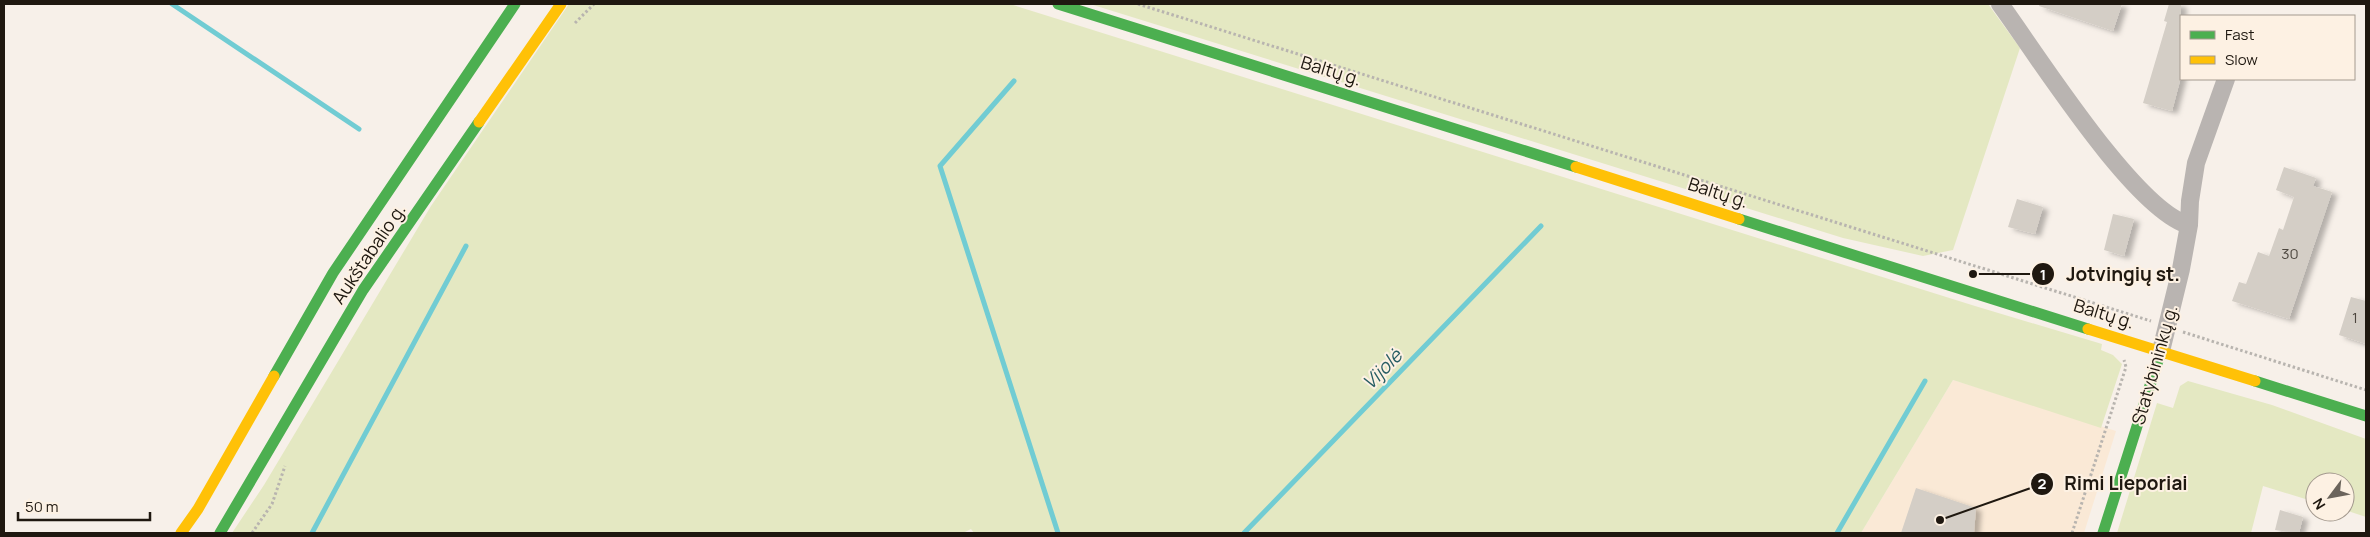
<svg xmlns="http://www.w3.org/2000/svg" width="2370" height="537" viewBox="0 0 2370 537" font-family="Manrope,sans-serif">
<style>
.built{fill:#fae9d6}
.grass{fill:#e4e8c2}
.lines{fill:none;stroke-linecap:round;stroke-linejoin:round}
.stream{stroke:#71ccd3;stroke-width:5}
.building{fill:#d4cec6;filter:url(#shadow)}
.path{stroke:#b8b4af;stroke-width:3;stroke-dasharray:2.5 2.5;stroke-linecap:butt}
.street{stroke:#b9b4b1;stroke-width:18}
.fast{stroke:#4caf50;stroke-width:11}
.slow{stroke:#ffc107;stroke-width:11}
.labels{text-anchor:middle;stroke-width:4;stroke-linejoin:round;paint-order:stroke}
.number-label{font-size:15px;fill:#4c463e}
.street-label{font-size:18px;fill:#1f1810;stroke:#fdf1e3}
.water-label{font-size:19px;font-style:italic;fill:#285d63;stroke:#fdf1e3}
.leader{fill:none;stroke:#1f1810;stroke-width:2}
.callout-dot{fill:#1f1810;stroke:#fdf1e3;stroke-width:2}
.mark-label{font-size:15px;text-anchor:middle;font-weight:bold;fill:#fff}
.callout-label{font-size:19px;text-anchor:middle;font-weight:bold;fill:#1f1810;stroke:#fdf1e3;stroke-width:4;stroke-linejoin:round;paint-order:stroke}
</style>
<defs>
<filter id="shadow"><feDropShadow dx="5.5" dy="3" stdDeviation="2.5" flood-color="#0004"/></filter>
</defs>
<rect width="100%" height="100%" fill="#f7f0e9"/>
<!-- built -->
<path class="built" d="M1953,380L2116,431L2084,533H1861Z"/>
<!-- grass -->
<path class="grass" d="M569,4H1010L1975,306L2102,344L2101,350L2113,355L2122,364L2101,428L1953,380L1861,533H974L971,529L963,533H232L264,485L431,206Z
M1090,4H1988L2020,48L1953,250L1923,256L1843,238Z
M2188,381L2272,405L2366,439V517L2345,510V482H2315V502L2263,486L2251,533H2117L2157,403L2173,408L2180,386Z"/>
<g class="lines">
<!-- stream -->
<path class="stream" d="M172,4L359,129
M1014,81L940,166L1058,533
M312,533L466,246
M1244,533L1541,226
M1837,533L1925,381"/>
</g>
<!-- building -->
<path class="building" d="M2040,4H2122L2113,31L2039,6Z
M2169,4H2181V77L2172,111L2143,103L2167,22L2164,21Z
M2284,167L2316,178L2313,186L2332,192L2289,319L2232,301L2239,282L2246,284L2258,252L2269,256L2279,228L2283,230L2294,197L2276,190Z
M2017,199L2043,207L2035,234L2008,227Z
M2113,214L2134,219L2124,256L2104,250Z
M2351,297L2366,301V344L2339,335Z
M1916,488L1976,508L1974,533H1901Z
M2280,510L2303,517L2299,533L2275,530Z"/>
<g class="lines">
<!-- path -->
<path class="path" d="M1138,4L2151,321
M575,23L594,4
M2183,332L2366,390
M252,533L272,504L285,466
M2072,533L2126,367L2124,360"/>
<!-- street -->
<path class="street" d="M2000,4C2036,53 2135,211 2189,225
M2161,351L2181,269L2189,225L2190,201L2196,163L2226,79"/>
<!-- fast -->
<path class="fast" d="M1058,4L1576,167
M1739,219L2088,329
M274,376L333,273L515,4
M2255,381L2366,416
M220,533L363,290L479,122
M2103,533L2161,351"/>
<!-- slow -->
<path class="slow" d="M479,122L561,4
M1576,167L1739,219
M2088,329L2255,381
M181,533L198,509L274,376"/>
</g>
<g class="labels">
<!-- number labels -->
<g class="number-label">
<text x="2290" y="259">30</text>
<text x="2355" y="323">1</text>
</g>
<!-- street labels -->
<g class="street-label">
<text transform="translate(1331 71) rotate(17)" y="6">Baltų g.</text>
<text transform="translate(1718 193) rotate(18)" y="6">Baltų g.</text>
<text transform="translate(369 254) rotate(-56)" y="6">Aukštabalio g.</text>
<text transform="translate(2104 314) rotate(17)" y="6">Baltų g.</text>
<text transform="translate(2155 365) rotate(-74)" y="6">Statybininkų g.</text>
</g>
<!-- water labels -->
<g class="water-label">
<text transform="translate(1382 369) rotate(-46)" y="7">Vijolė</text>
</g>
</g>
<!-- callouts -->
<path class="leader" d="M1973 274L2043 274M1940 520L2042 484"/>
<g class="callout-dot">
<circle cx="1973" cy="274" r="5"/>
<circle cx="1940" cy="520" r="5"/>
<circle cx="2043" cy="274" r="12"/>
<circle cx="2042" cy="484" r="12"/>
</g>
<g class="mark-label">
<text x="2043" y="280">1</text>
<text x="2042" y="489">2</text>
</g>
<g class="callout-label">
<text x="2123" y="281">Jotvingių st.</text>
<text x="2126" y="490">Rimi Lieporiai</text>
</g>
<!-- border -->
<rect width="2370" height="537" fill="none" stroke="#1f1810" stroke-width="10"/>
<!-- legend -->
<rect x="2180" y="15" width="175" height="65" fill="#fdf1e3" stroke="#a49a8f"/>
<rect x="2190" y="31" width="25" height="8" fill="#4caf50" stroke="#a49a8f"/>
<text x="2225" y="40" font-size="15" fill="#1f1810">Fast</text>
<rect x="2190" y="56" width="25" height="8" fill="#ffc107" stroke="#a49a8f"/>
<text x="2225" y="65" font-size="15" fill="#1f1810">Slow</text>
<!-- north arrow -->
<g transform="translate(2330 497) rotate(238)"><circle r="24" fill="#fdf1e3" stroke="#a49a8f"/>
<path d="M0-4L9 19L0 12L-9 19Z" fill="#6b645c"/>
<text y="-8" font-size="14" font-weight="bold" text-anchor="middle" fill="#1f1810">N</text>
</g>
<!-- scale -->
<path d="M18 512v8h132v-8" fill="none" stroke="#1f1810" stroke-width="2.5"/>
<text x="25" y="512" font-size="15" fill="#1f1810" stroke="#fdf1e3" stroke-width="4" paint-order="stroke">50 m</text>
</svg>
